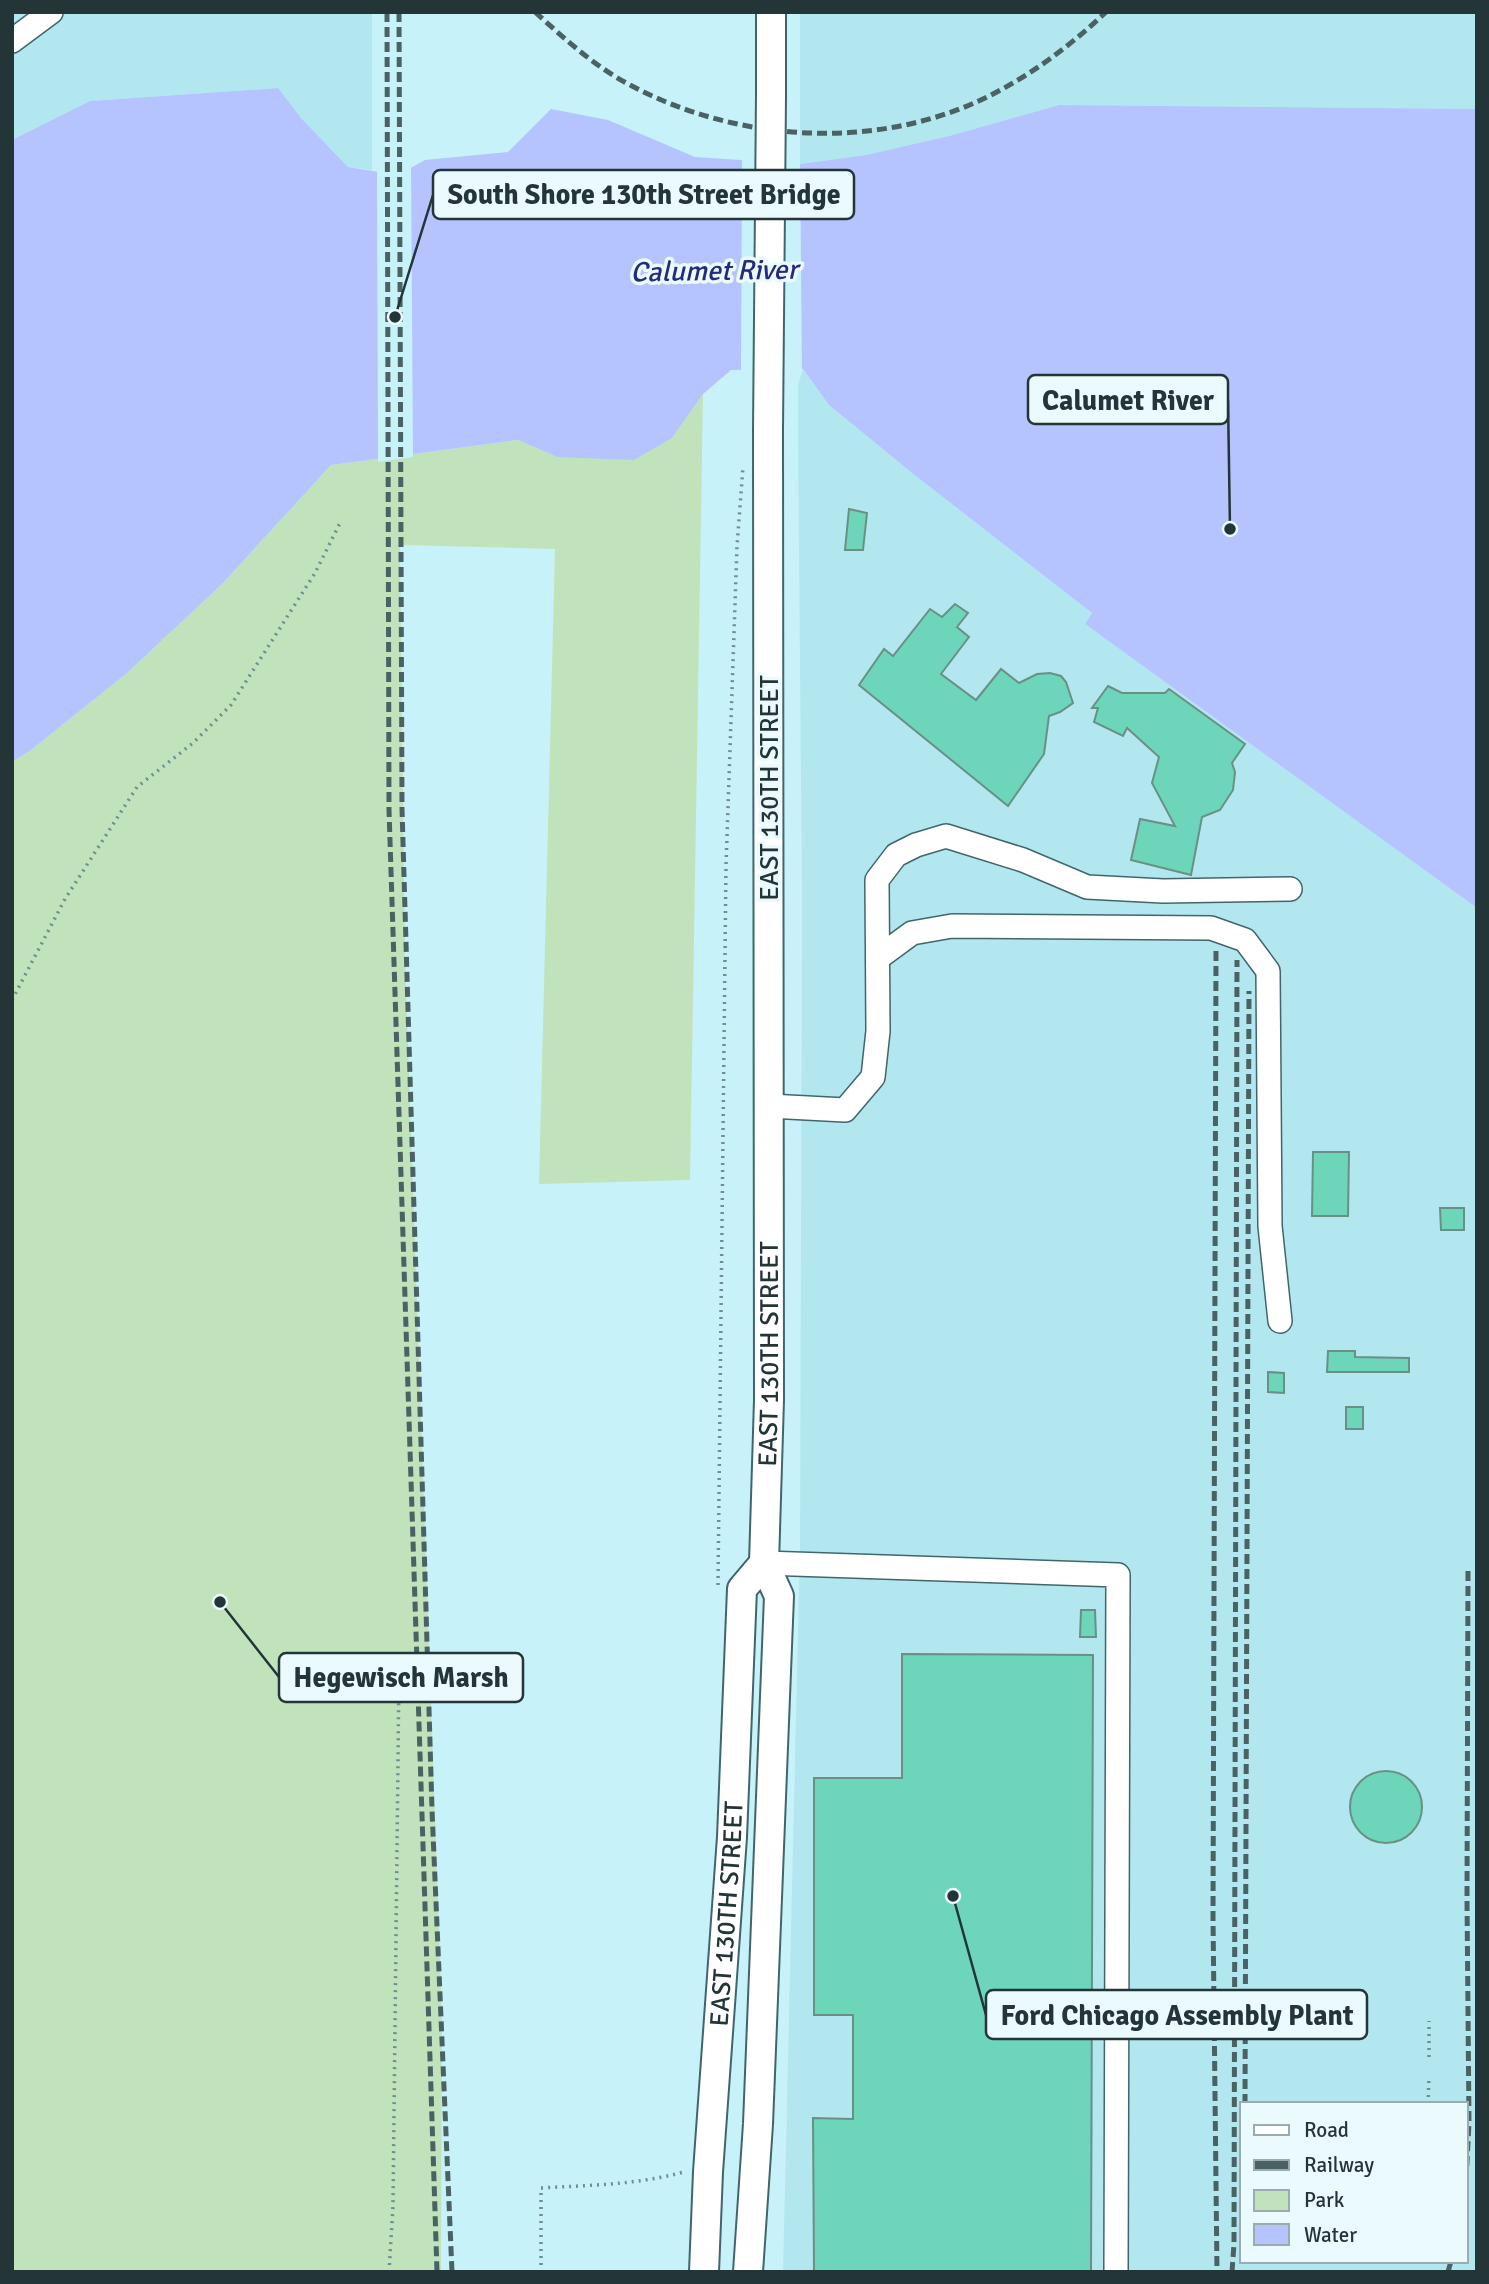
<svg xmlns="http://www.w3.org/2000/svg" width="1489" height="2284" viewBox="0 0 1489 2284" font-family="Signika,sans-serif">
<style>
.built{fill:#b3e7ef;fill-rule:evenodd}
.green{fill:#c0e3bc}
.water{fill:#b5c4fe}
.pier{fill:#c8f2f9}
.building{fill:#6dd5ba;stroke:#6a9085;stroke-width:2}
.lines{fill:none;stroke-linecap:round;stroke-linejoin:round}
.minor-casing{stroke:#40666c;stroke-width:26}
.major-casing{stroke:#40666c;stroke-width:32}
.path{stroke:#708d91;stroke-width:3.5;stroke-dasharray:2 5;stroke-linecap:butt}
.minor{stroke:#fff;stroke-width:23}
.major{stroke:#fff;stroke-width:28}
.rail{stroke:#4b6265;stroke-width:5;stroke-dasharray:10 5;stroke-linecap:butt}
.major-bridge-casing{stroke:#40666c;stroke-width:32;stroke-linecap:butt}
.major-bridge{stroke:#fff;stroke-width:28}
.labels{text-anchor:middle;stroke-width:7;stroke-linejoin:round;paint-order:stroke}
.street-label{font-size:26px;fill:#243537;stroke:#eafafd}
.water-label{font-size:28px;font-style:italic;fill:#252b7c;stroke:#eafafd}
.leader{fill:none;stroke:#243537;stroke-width:2.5}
.callout-dot{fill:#243537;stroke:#eafafd;stroke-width:2.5}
.callout{fill:#eafafd;stroke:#243537;stroke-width:2.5}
.callout-label{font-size:28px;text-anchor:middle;font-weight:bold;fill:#243537}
</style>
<rect width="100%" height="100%" fill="#c8f2f9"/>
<!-- built -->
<path class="built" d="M12,12H372V170L348,167L301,118L277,88L90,101L12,140Z
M800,12H1477V109L1059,105L953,135L866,155L800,164Z
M803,369L829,405L912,473L1092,613L1085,624L1477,908V2272H783L800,1546L802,902L798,430V385ZM1242,2104H1466V2261H1242Z"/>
<!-- green -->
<path class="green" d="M703,394L690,1180L539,1184L555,549L400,545L405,959L442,2019L441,2272H12V762L31,750L127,673L222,584L331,465L518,440L557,457L672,438Z"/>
<!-- water -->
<path class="water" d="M278,88L301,118L348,167L398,175L425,160L508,152L551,109L608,120L695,157L800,164L866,155L953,135L1059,105L1477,109V908L1085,624L1092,613L912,473L829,405L803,369L731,370L703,394L672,438L634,460L557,457L518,440L331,465L222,584L127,673L31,750L12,762V140L90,101Z"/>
<!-- pier -->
<path class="pier" d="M742,157L800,160L802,373H741Z
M411,164L413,457L378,462L377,168L397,171Z"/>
<!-- building -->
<path class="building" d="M849,509L867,513L863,550H845Z
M955,604L968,613L957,627L969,637L941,674L976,700L1001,669L1019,683L1037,674L1050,673L1061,676L1066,682L1073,703L1060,712L1049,716L1044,754L1008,806L859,685L884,649L893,656L930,609L942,617Z
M1108,686L1122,693H1165L1169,689L1245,744L1232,763L1235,772L1233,790L1220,810L1202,817L1191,875L1131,860L1140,819L1175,826L1152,783L1159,757L1127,728L1123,736L1094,722L1098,708H1092Z
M1313,1152H1349L1348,1216H1312Z
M1440,1208H1464V1230H1441Z
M1328,1351H1355V1357L1409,1358V1372H1327Z
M1268,1372L1284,1373V1393L1268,1392Z
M1346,1407H1363V1429H1346Z
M1081,1610H1095L1096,1637H1080Z
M902,1654L1093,1655L1091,2272H814L813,2118L853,2119V2015H814V1778H902Z
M1350 1807a36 36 0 1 1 72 0a36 36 0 1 1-72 0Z"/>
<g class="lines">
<!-- minor casing -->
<g class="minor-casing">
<path id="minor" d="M12,41L51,12
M878,958L912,933L952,926L1211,928L1245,940L1268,971L1270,1226L1280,1321
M769,1106L845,1110L873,1077L878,1031L877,880L896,855L916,845L946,836L1023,860L1087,887L1163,891L1290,889
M764,1563L1118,1575L1116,2272"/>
</g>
<!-- major casing -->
<g class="major-casing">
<g id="major">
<path d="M771,96V12"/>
<path id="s1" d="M704,2272L708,2172L732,1837L742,1589L764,1563"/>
<path id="s2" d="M748,2272L758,2124L779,1596L764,1563L769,1400L768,430"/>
</g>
</g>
<!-- path -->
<path class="path" d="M12,1000L65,899L137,787L193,743L231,705L315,573L340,523
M718,1585L726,866L737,546L743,467
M1429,2057V2021
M1428,2104L1429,2076
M1418,2261V2266
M389,2272L393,2206L399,1672
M541,2272V2188C591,2185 635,2185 684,2172"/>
<!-- minor -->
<use href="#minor" class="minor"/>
<!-- major -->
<use href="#major" class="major"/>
<!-- rail -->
<path class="rail" d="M387,12L389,810L437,2272
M399,12L402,809L432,1810L452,2272
M535,12C565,39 595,67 632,86C738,142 875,151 985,98C1030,76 1069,47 1106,12
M1216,951L1213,1917L1217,2272
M1245,2104L1249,991
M1466,2181L1469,2123L1467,1899L1468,1568
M1232,2272L1234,2244L1237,960
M1448,2272L1451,2261"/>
<!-- major-bridge casing -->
<g class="major-bridge-casing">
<path id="major-bridge" d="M768,430L771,96"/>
</g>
<!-- major-bridge -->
<use href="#major-bridge" class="major-bridge"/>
</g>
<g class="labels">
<!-- street labels -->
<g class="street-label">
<text transform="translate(769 788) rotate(-90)" y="9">EAST 130TH STREET</text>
<text dy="9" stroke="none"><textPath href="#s2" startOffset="922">EAST 130TH STREET</textPath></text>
<text dy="9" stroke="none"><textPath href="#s1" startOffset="359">EAST 130TH STREET</textPath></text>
</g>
<!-- water labels -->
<g class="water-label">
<text transform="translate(714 270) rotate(-1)" y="10">Calumet River</text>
</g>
</g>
<!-- callouts -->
<path class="leader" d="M395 317L433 195M1230 529L1228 400M220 1602L279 1677M953 1896L986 2015"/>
<g class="callout-dot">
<circle cx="395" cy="317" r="7"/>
<circle cx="1230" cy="529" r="7"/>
<circle cx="220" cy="1602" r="7"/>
<circle cx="953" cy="1896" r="7"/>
</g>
<g class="callout">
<rect x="433" y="170" width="421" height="49" rx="7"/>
<rect x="1028" y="375" width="200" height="49" rx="7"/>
<rect x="279" y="1653" width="244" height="49" rx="7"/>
<rect x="986" y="1990" width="381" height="49" rx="7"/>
</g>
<g class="callout-label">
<text x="644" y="204">South Shore 130th Street Bridge</text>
<text x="1128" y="410">Calumet River</text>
<text x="401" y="1687">Hegewisch Marsh</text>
<text x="1177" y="2025">Ford Chicago Assembly Plant</text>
</g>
<!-- border -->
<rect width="1489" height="2284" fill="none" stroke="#243537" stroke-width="28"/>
<!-- legend -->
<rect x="1240" y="2102" width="228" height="161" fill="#eafafd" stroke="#9babae" stroke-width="2"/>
<rect x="1254" y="2125" width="35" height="10" fill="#ffffff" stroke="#9babae" stroke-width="2"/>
<text x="1304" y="2137" font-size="21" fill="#243537">Road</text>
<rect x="1254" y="2160" width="35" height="10" fill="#4b6265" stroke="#9babae" stroke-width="2"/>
<text x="1304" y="2172" font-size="21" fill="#243537">Railway</text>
<rect x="1254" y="2190" width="35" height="21" fill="#c0e3bc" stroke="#9babae" stroke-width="2"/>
<text x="1304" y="2207" font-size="21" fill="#243537">Park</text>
<rect x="1254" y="2224" width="35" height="21" fill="#b5c4fe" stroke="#9babae" stroke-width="2"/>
<text x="1304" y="2242" font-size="21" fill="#243537">Water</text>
</svg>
